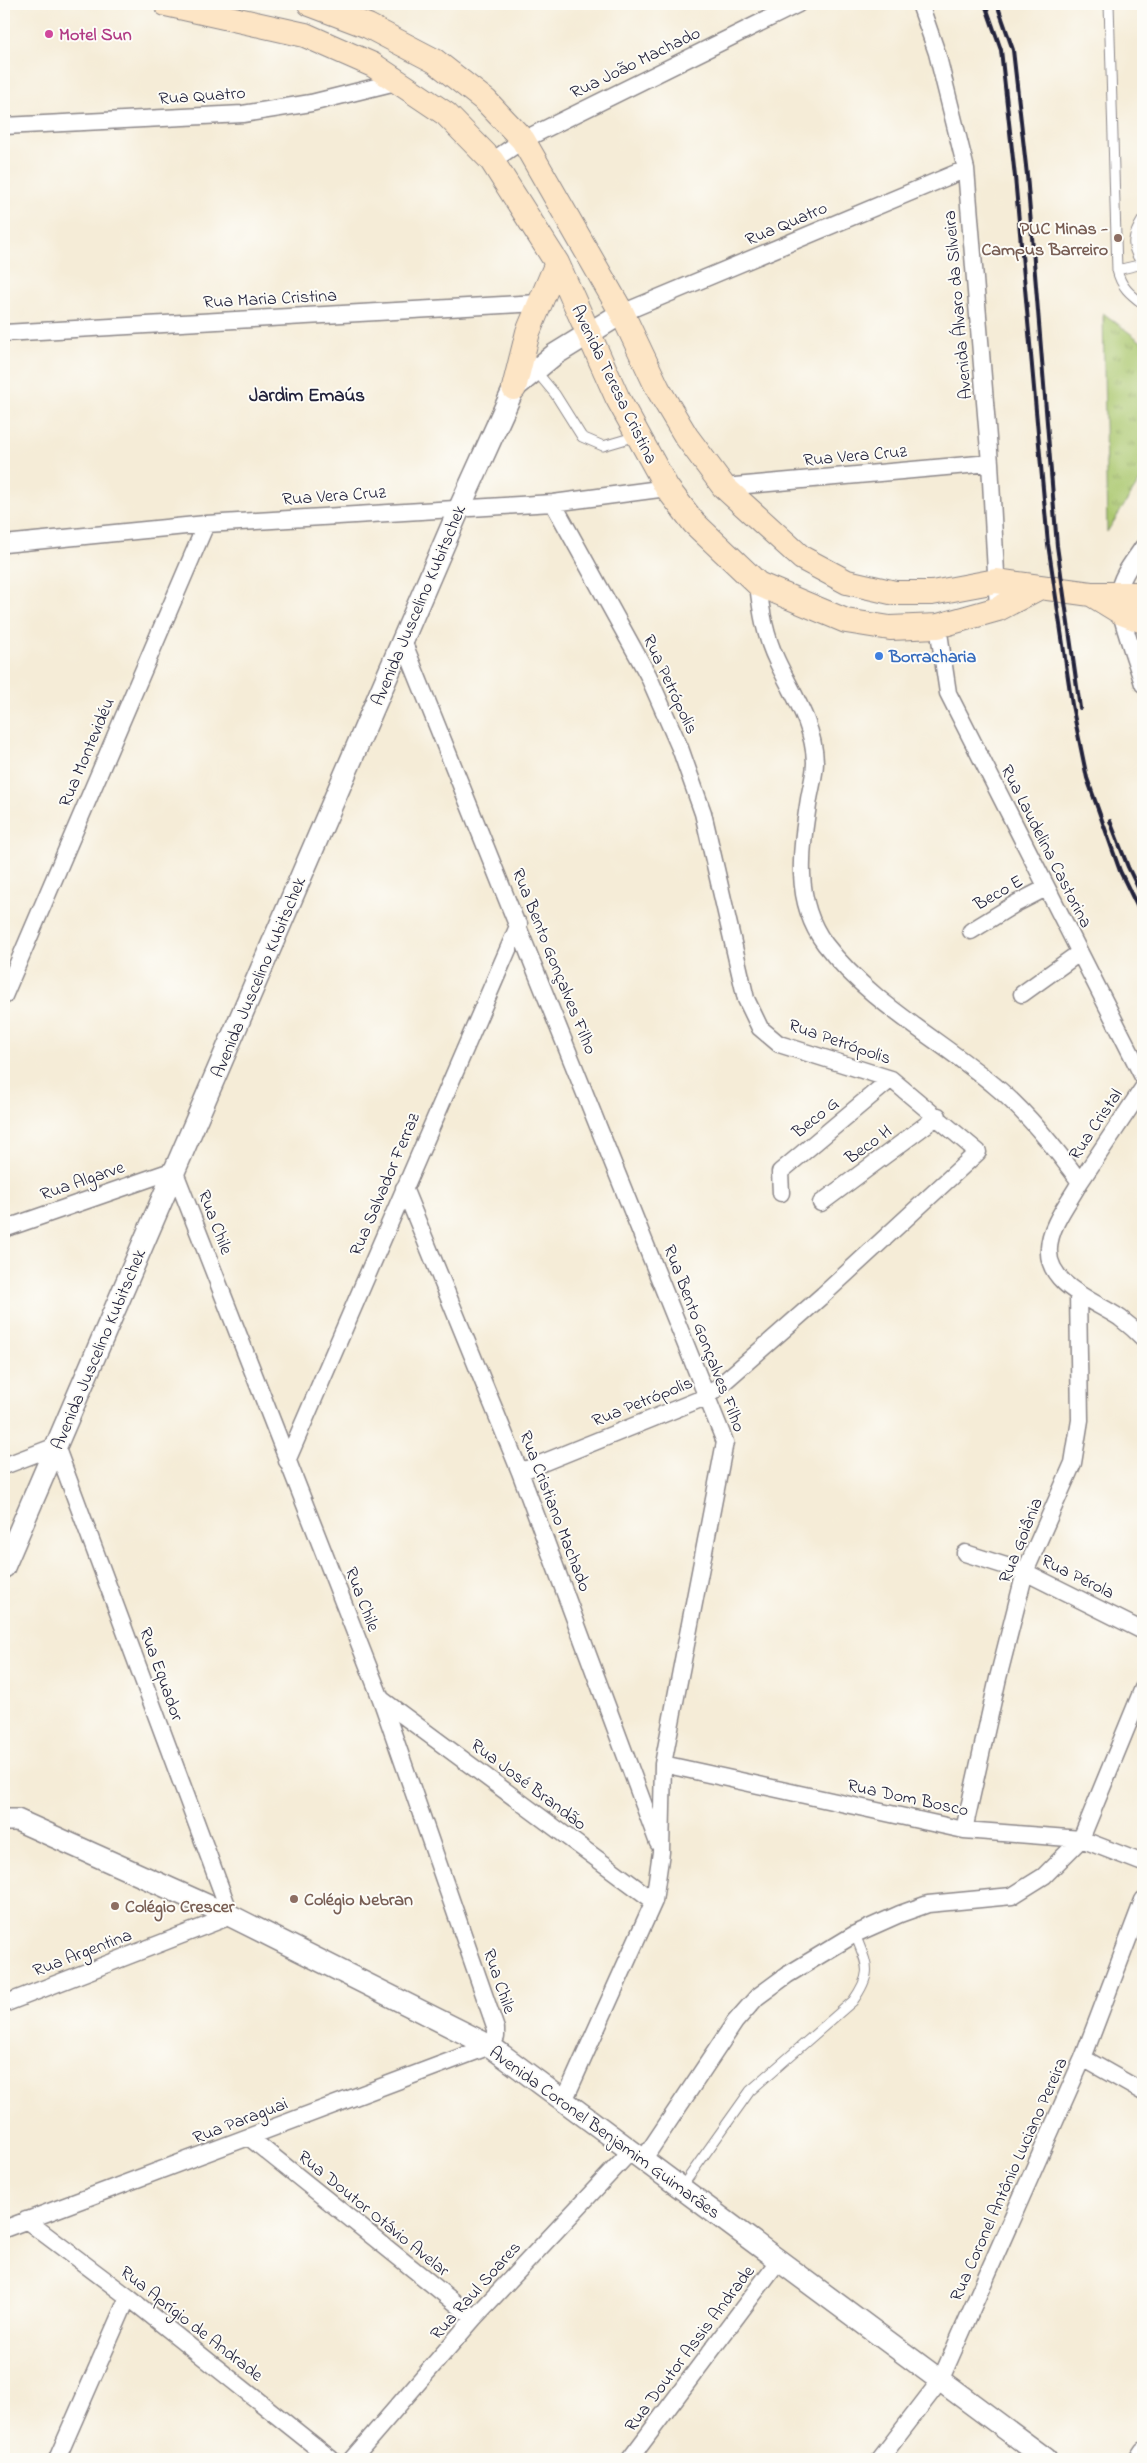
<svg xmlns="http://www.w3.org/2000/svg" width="1147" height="2463" viewBox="0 0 1147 2463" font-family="'Indie Flower',sans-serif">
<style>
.park{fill:url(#park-tufts);stroke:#667555}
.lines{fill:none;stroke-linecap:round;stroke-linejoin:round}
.service-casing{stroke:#8c8789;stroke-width:11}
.minor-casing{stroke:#8c8789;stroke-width:19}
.tertiary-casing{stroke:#8c8789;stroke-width:24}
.secondary-casing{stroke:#8c8789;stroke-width:26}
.service{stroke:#fff;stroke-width:9}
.minor{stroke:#fff;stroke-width:16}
.tertiary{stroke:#fff;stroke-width:21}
.secondary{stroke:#fde5c5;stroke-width:24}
.rail{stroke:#22223b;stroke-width:4}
.hotel-dot{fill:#d1479c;stroke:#fdfcf7;stroke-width:2}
.education-dot{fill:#8d6e63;stroke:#fdfcf7;stroke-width:2}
.shop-dot{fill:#3f7fe0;stroke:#fdfcf7;stroke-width:2}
.labels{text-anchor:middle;stroke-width:4;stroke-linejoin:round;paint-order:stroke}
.hotel-label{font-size:18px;font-weight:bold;fill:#b23c85;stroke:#fdfcf7;text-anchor:start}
.street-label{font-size:18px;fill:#22223b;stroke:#fdfcf7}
.education-label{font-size:18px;font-weight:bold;fill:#785e54;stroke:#fdfcf7;text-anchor:start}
.shop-label{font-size:18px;font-weight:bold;fill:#366cbe;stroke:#fdfcf7;text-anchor:start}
.neighbourhood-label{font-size:19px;font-weight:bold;fill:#22223b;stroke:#fdfcf7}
</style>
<defs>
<pattern id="park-tufts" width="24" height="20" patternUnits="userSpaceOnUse" patternTransform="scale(1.25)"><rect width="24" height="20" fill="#abc86f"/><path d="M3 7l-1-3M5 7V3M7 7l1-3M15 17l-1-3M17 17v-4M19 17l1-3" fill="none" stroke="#8ba25c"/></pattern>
</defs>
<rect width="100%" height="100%" fill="#fdfcf7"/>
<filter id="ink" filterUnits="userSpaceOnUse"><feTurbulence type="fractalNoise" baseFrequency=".02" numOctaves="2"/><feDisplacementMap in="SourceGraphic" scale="10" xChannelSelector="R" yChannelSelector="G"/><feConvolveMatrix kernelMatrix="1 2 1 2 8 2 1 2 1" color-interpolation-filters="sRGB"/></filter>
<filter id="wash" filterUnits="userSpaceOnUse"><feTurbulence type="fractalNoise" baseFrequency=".0096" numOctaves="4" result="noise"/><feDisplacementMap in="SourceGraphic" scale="20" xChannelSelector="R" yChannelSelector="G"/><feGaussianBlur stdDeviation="1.12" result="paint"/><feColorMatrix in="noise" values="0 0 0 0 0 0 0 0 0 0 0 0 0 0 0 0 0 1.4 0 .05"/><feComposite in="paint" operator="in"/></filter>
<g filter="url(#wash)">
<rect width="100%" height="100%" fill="#f5ecd7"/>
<!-- park -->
<path class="park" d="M1103,313L1143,343V476L1107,532Z"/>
</g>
<g filter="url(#ink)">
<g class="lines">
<!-- service casing -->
<g class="service-casing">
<path id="service" d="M1109,4L1117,270C1121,287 1130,294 1143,304
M1142,263C1129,247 1133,235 1143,219
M1117,270L1143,264
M535,370L555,394L582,437L603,446L637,436
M681,2188L750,2091L853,2001C874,1971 867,1966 855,1934"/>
</g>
<!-- minor casing -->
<g class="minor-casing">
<path id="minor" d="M920,4L937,53L966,169L990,463L998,609
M4,126L243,114L311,103L400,81
M492,161L523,140L798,4
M622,313L966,169
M4,333L539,303
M724,487L990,463
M4,544L206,524L553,503L667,488
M1143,547C1134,561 1121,575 1119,592C1117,614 1137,661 1143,684
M758,584C761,611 765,636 777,661C792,693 814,724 815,762C815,774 811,787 809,799C801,849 793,901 825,944C870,1003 939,1039 995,1086C1027,1112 1056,1149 1080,1182C1069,1202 1050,1225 1049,1248C1046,1285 1095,1301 1120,1318C1128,1324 1136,1331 1143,1338
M938,626L948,693L1143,1077
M403,641L725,1442L663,1764L661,1852L654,1901L564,2101
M971,931L1015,904L1046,888
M1022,994L1079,953
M4,996L206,524
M1080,1182L1143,1088
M404,1188L520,1472L658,1843
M781,1193L780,1172L891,1079
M821,1203L938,1116
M4,1229L174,1170L381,1699L496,2029V2037L490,2046L4,2229
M287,1461L519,924
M4,1466L56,1446L231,1916L4,2004
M520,1472L708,1396L823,1295L978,1152L891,1079L779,1044L760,1028L746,999L703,813L680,748L648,675L553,503
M965,1553L1025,1572L1143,1631
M381,1699L654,1901
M663,1764L964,1830L1081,1839L1143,1863
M964,1830L998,1678L1025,1572L1073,1463L1080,1420L1078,1293
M1083,2058L1143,2092
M250,2138L474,2318
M643,2160L735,2022L757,1997L787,1975L855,1934L900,1914L928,1904L1012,1896L1044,1876L1081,1839L1143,1688
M26,2220L128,2297L331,2459
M57,2459L128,2297
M352,2459L474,2318L631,2151
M630,2459L779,2260
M880,2459L940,2381L1083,2058L1143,1900
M1137,2459L1143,2450"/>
</g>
<!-- tertiary casing -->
<g class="tertiary-casing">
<path id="tertiary" d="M4,1567L460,507L514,388L554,355L622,313
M4,1820H17L231,1916L490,2046L1046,2459"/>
</g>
<!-- secondary casing -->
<g class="secondary-casing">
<path id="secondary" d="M166,4L305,35L373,65L446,114L492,161L557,263L617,397L667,488L694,523L758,584L846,621L890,628L938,626L998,609L1040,587
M310,4L368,26L435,61L486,101L523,140L622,313L658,389L686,436L724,487L802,558L847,582L895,593H932L996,581L1091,594H1143
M514,388L528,332L557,263
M1091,594L1122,613L1143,621"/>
</g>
<!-- service -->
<use href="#service" class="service"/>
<!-- minor -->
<use href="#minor" class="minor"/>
<!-- tertiary -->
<use href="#tertiary" class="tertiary"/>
<!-- secondary -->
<use href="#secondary" class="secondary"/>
<!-- rail -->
<path class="rail" d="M985,4L1001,50L1015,177L1048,544L1072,705L1087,778L1120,871L1143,918
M997,4L1013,50L1027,175L1057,546L1080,708
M1110,821L1128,867L1143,898"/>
</g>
</g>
<!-- markers -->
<circle class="hotel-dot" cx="49" cy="34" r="5"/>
<g class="education-dot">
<circle cx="1118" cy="238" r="5"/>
<circle cx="294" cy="1899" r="5"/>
<circle cx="115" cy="1906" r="5"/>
</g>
<circle class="shop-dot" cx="879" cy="656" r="5"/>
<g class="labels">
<!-- hotel labels -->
<g class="hotel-label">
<text x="59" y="40">Motel Sun</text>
</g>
<!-- street labels -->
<g class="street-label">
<text transform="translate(635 62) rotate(-26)" y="6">Rua João Machado</text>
<text transform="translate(202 95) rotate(-4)" y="6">Rua Quatro</text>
<text transform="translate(786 223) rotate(-23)" y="6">Rua Quatro</text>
<text transform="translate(270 298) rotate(-3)" y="6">Rua Maria Cristina</text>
<text transform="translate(957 305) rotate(-95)" y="6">Avenida Álvaro da Silveira</text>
<text transform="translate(615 384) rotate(64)" y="6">Avenida Teresa Cristina</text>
<text transform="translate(855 455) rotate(-5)" y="6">Rua Vera Cruz</text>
<text transform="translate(334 495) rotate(-4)" y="6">Rua Vera Cruz</text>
<text transform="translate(418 605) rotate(-67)" y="6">Avenida Juscelino Kubitschek</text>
<text transform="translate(671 684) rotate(65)" y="6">Rua Petrópolis</text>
<text transform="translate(86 752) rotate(-67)" y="6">Rua Montevidéu</text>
<text transform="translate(1047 846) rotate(63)" y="6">Rua Laudelina Castorina</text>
<text transform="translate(998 892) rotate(-30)" y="6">Beco E</text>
<text transform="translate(555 961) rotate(68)" y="6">Rua Bento Gonçalves Filho</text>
<text transform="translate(258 977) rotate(-67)" y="6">Avenida Juscelino Kubitschek</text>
<text transform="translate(840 1041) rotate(19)" y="6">Rua Petrópolis</text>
<text transform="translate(815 1117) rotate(-39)" y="6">Beco G</text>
<text transform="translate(1095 1124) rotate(-56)" y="6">Rua Cristal</text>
<text transform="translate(868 1144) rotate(-36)" y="6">Beco H</text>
<text transform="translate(82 1180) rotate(-19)" y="6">Rua Algarve</text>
<text transform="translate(384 1184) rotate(-67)" y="6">Rua Salvador Ferraz</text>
<text transform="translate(216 1222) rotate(69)" y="6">Rua Chile</text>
<text transform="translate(705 1338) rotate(69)" y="6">Rua Bento Gonçalves Filho</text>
<text transform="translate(98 1349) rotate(-67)" y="6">Avenida Juscelino Kubitschek</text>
<text transform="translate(642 1401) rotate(-22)" y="6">Rua Petrópolis</text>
<text transform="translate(556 1511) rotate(69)" y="6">Rua Cristiano Machado</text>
<text transform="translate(1020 1540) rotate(-68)" y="6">Rua Goiânia</text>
<text transform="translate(1078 1576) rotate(26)" y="6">Rua Pérola</text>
<text transform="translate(363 1599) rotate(69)" y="6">Rua Chile</text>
<text transform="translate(162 1674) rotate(70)" y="6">Rua Equador</text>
<text transform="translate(529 1784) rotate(37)" y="6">Rua José Brandão</text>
<text transform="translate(908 1797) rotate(12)" y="6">Rua Dom Bosco</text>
<text transform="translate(82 1952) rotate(-21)" y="6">Rua Argentina</text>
<text transform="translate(500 1981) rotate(71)" y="6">Rua Chile</text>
<text transform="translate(240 2120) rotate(-21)" y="6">Rua Paraguai</text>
<text transform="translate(605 2132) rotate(36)" y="6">Avenida Coronel Benjamim Guimarães</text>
<text transform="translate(1008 2179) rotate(-66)" y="6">Rua Coronel Antônio Luciano Pereira</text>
<text transform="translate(374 2213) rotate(39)" y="6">Rua Doutor Otávio Avelar</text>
<text transform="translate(475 2290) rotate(-48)" y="6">Rua Raul Soares</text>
<text transform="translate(192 2323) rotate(38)" y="6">Rua Aprígio de Andrade</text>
<text transform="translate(689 2348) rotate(-53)" y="6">Rua Doutor Assis Andrade</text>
</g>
<!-- education labels -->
<g class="education-label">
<text x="1108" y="234" text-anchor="end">PUC Minas -<tspan x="1108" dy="21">Campus Barreiro</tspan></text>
<text x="304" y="1905">Colégio Nebran</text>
<text x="125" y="1912">Colégio Crescer</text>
</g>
<!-- shop labels -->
<g class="shop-label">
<text x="889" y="662">Borracharia</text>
</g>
<!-- neighbourhood labels -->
<g class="neighbourhood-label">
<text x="307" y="401">Jardim Emaús</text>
</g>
</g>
<!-- margin -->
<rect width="1147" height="2463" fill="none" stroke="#fdfcf7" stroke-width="20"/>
</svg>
